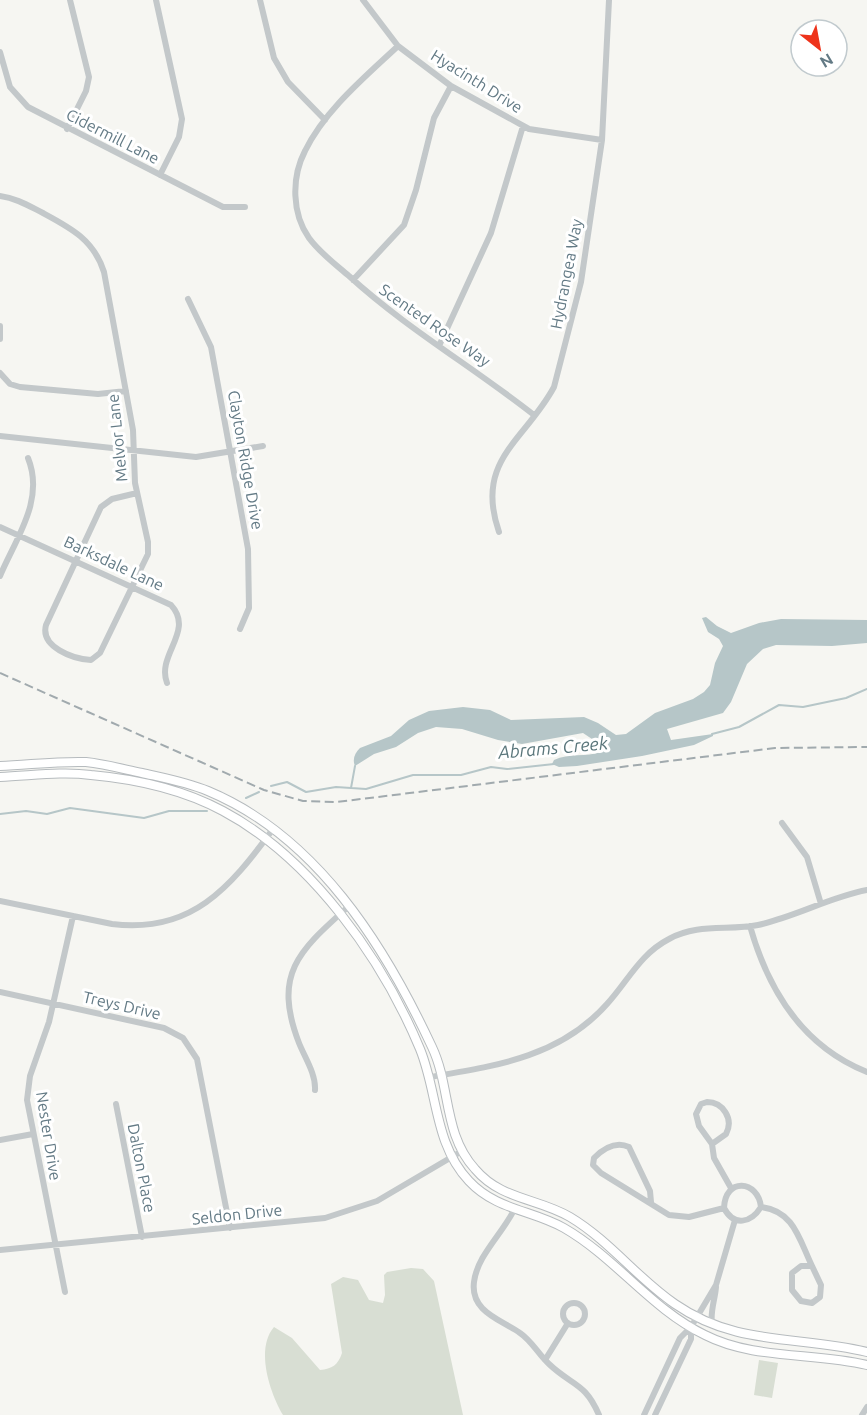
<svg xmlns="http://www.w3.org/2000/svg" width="867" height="1415" viewBox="0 0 867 1415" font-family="Ubuntu,sans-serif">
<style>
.green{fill:#d8ded3}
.water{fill:#b6c6c8}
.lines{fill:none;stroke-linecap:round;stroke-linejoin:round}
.stream{stroke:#b6c6c8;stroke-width:2}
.major-casing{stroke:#b6bbbe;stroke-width:10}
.minor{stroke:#c3c8ca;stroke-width:6}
.major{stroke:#fff;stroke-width:8}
.rail{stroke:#a1aaae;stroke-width:2;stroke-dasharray:9 4.5;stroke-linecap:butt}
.labels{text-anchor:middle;stroke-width:6;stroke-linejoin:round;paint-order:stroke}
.street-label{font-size:16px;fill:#637a85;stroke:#fff}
.water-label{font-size:18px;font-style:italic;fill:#5a767b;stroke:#fff}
</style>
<rect width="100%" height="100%" fill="#f6f6f2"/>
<!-- green -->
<path class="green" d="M411,1268L423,1269L434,1281L463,1415H283C270,1393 255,1349 274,1327L292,1338L320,1370C332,1369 338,1365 342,1353L331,1284L343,1277L358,1280L369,1300L383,1303L385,1295L384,1275L387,1272Z
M759,1360L778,1363L772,1398L754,1395Z"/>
<!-- water -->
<path class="water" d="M706,617L717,626L731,633L759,623L781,619L867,620V643L832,646L776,645L763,649L747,664L731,702L723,713L667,729L671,740L713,734V736L694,745L642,756L577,766L559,767L552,764L554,760C569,753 586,757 601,752V745L583,733L522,744L498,740L462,729L436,727L418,733L396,747L374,754L355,766C352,759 355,753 360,748L391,736L409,720L429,711L463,707L490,710L511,720L584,717L598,723L616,735L626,734L655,713L693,699L704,692L710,685L715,663L723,646L719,639L708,632L702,618Z"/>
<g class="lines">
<!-- stream -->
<path class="stream" d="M712,734L739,727L779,705L803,707L846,698L867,689
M271,786L287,782L306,792L336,787L366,789L413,775H461L491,767L507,769L554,764
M351,788L355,766
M246,798L259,792
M0,814L26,811L47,814L70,808L144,818L169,811H207"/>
<!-- major casing -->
<g class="major-casing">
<path id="major" d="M0,766C28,765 57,761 86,762C105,764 123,769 142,773C164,778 186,782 208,791C316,836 384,944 432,1047C451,1087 443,1134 475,1169C501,1200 538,1198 570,1217C610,1241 637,1278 675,1304C737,1347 799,1335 867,1352
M0,777C30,776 61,771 91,775C135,779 184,790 223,811C311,858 382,958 420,1049C438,1093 434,1144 469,1181C496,1210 532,1210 564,1228C616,1258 651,1309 705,1335C754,1360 814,1352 867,1365"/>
</g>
<!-- minor -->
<path class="minor" d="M156,0L182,119L179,137L160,175
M260,0L274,58L288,82L325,120
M363,0L398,46L451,86L529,129L602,140
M398,46C365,77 325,110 305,151C291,178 292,214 309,238C320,253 335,264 349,276C406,328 473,367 534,415
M0,52L10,87L28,107L223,207H245
M67,129L86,91L89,77L70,0
M0,196C16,198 29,206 43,213C71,228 94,240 104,272L133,430L135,483L148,542V554L100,653L91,660C73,659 40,647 46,625L101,507L112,499L137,493
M353,280L404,225L416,190L434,118L451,86
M188,299L211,347L248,549L249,608L240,629
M0,326V339
M439,346L491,233L523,126
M0,373L10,384L20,387L98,394L126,391
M0,436L196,457L263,446
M0,527L171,605C195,631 156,655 167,683
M499,532C474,460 525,441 554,387L581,282L602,140L609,0
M0,576C16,538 45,500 28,458
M782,823L807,857L821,904
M0,901L112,924C191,934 230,888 273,829
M750,926C768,990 802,1046 867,1072
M0,992L164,1028L183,1038L197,1059L230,1228
M430,1077C496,1066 560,1057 607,1004C628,981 640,954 669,939C698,923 728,931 758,925C795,917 830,897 867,890
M315,1090C316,1074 305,1058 299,1043C272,973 300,950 349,906
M707,1102C723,1102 734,1119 726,1134L712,1144L699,1126L696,1114L701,1104Z
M116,1104L142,1237
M0,1140L33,1134
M712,1144L714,1158L731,1188
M651,1202L650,1191L629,1147C616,1141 603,1149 594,1158L593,1165L601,1173L669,1215L689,1217L724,1208
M761,1207C794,1211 799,1239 812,1266
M724,1208C725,1177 758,1180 761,1207
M724,1208C734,1227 751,1223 761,1207
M514,1210C502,1234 477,1256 474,1282C470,1312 502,1320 520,1333C532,1341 538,1354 549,1364C572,1386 585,1382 599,1415
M0,1250L325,1218L377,1201L462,1151
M801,1266H812L821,1285L820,1297L812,1303L801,1301L792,1290V1273Z
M65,1292L27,1100L30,1076L49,1022L73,916
M563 1314a11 11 0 1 1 22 0a11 11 0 1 1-22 0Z
M712,1324C710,1311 715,1300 716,1287
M545,1360L568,1323
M644,1415L680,1338L691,1327L716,1285L735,1220
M655,1415L691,1339V1327
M862,1415L867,1407"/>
<!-- major -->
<use href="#major" class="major"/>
<!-- rail -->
<path class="rail" d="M0,673L264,790L303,801L337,802L775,748L867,747"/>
</g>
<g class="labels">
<!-- street labels -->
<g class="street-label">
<text transform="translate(477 81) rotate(32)" y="6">Hyacinth Drive</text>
<text transform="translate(113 136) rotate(27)" y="6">Cidermill Lane</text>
<text transform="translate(566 274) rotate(-79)" y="6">Hydrangea Way</text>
<text transform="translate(435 325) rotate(35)" y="6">Scented Rose Way</text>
<text transform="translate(117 438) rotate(-96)" y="6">Melvor Lane</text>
<text transform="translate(246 460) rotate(80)" y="6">Clayton Ridge Drive</text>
<text transform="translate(114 563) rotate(25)" y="6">Barksdale Lane</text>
<text transform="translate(122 1005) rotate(13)" y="6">Treys Drive</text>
<text transform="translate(49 1136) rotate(81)" y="6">Nester Drive</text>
<text transform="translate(142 1168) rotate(79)" y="6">Dalton Place</text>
<text transform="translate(237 1214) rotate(-6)" y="6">Seldon Drive</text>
</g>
<!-- water labels -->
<g class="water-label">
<text transform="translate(553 748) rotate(-5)" y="6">Abrams Creek</text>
</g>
</g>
<!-- north arrow -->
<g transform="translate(819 48) rotate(149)"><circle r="28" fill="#ffffff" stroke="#c1cace" stroke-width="1.5"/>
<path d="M0-4.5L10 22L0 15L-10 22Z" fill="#ee331b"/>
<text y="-9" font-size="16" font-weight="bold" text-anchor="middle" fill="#637a85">N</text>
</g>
</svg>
